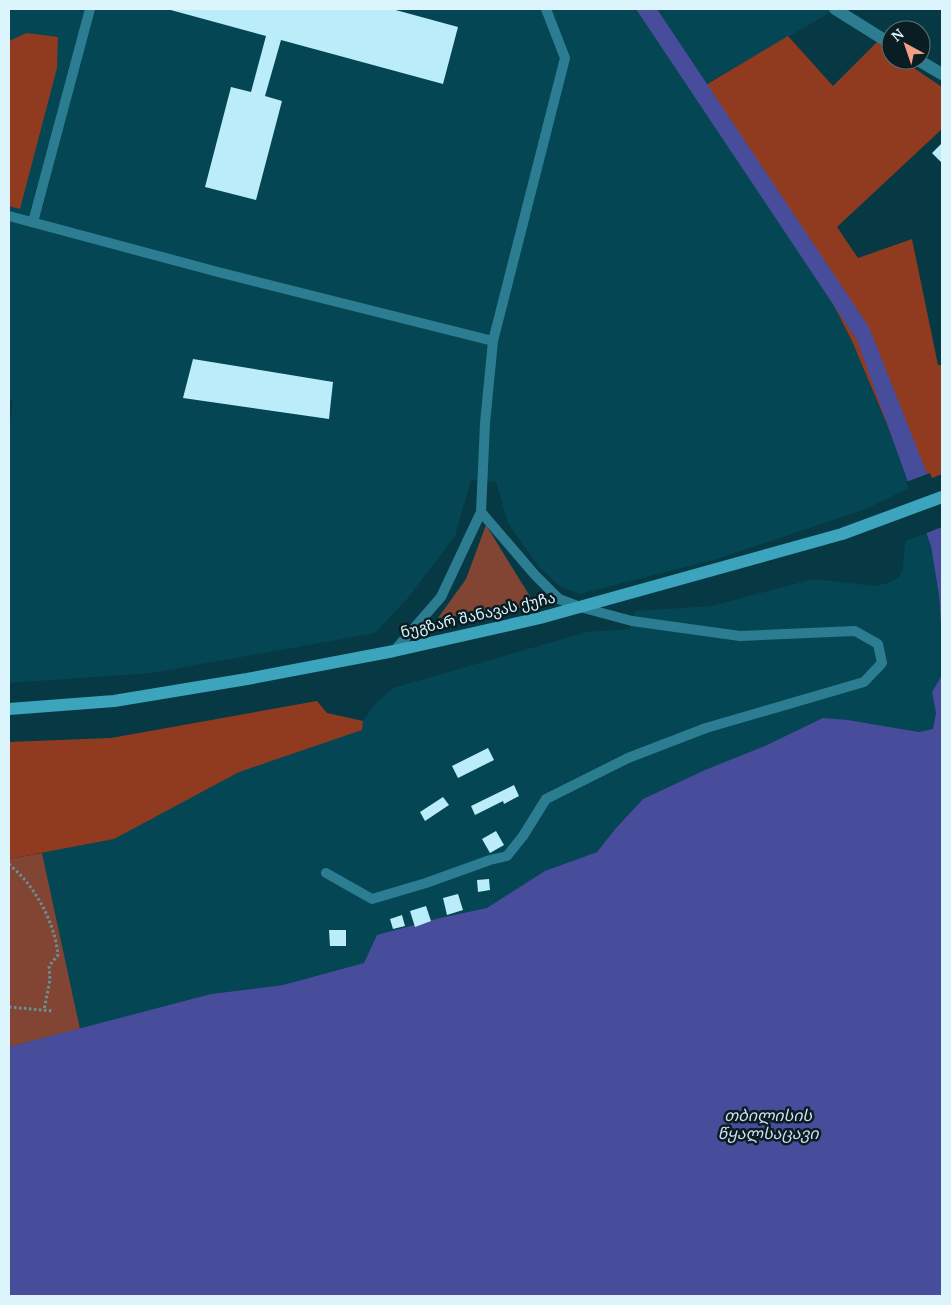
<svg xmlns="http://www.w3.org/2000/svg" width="951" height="1305" viewBox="0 0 951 1305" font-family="'PT Serif','Noto Sans Georgian',serif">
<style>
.built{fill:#044653}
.green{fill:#824533}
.forest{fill:#903a1f}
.water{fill:#484d9b}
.pier{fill:#063944}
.building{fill:#bbecfa}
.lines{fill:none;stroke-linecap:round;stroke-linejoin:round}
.path{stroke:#698f99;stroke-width:3;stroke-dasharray:2.5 2.5;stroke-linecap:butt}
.service{stroke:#2c7d91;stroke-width:10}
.minor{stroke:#2c7d91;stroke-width:12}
.secondary{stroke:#3da4bd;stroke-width:12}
.labels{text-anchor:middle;stroke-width:5;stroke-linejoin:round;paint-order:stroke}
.street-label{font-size:15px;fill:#dcf4fb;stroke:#0a1d22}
.water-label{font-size:16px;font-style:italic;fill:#d9ddf3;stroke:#0a1d22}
</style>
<rect width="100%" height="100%" fill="#063944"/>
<!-- built -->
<path class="built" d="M9,9H836L694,91L833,304L852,341L913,486L866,509L717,559L579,594L558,585L538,566L508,523L496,482L471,480L455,536L407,599L375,633L152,673L9,683V426L13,401L9,399Z
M942,527V675L932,692L936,713L933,729L919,732L848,720L767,745L705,770L643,799L616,828L597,852L545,871L487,909L440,918L377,935L365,963L283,985L211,994L80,1029L42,853L24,812L9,742L111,738L317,701L327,713L363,721L375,704L393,688L587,632L630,629L635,611L712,606L813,579L875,586L888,583L899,577L903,569L905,541Z"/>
<!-- green -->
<path class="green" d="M486,525L536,606L438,618L466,579Z
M42,853L80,1029L9,1047V859Z"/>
<!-- forest -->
<path class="forest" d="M27,33L58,37L57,68L20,209L9,206V41Z
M788,36L833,86L877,42L891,52V60H902L942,87V129L837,227L858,258L912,239L938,365H942V474L913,486L852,341L833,304L694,92Z
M317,701L327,713L363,721L362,730L239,772L114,839L9,859V742L111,738Z"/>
<!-- water -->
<path class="water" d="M636,9H657L869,327L942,511V639L939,595L931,546L857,340Z
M942,675V1296H9V1047L211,994L283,985L364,963L377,935L440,918L487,908L545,871L597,852L616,828L643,799L705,770L767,745L823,718L848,720L919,732L933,729L936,713L932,692Z"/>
<!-- pier -->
<path class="pier" d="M930,473L942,504V527L924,534L906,482Z"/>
<!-- building -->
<path class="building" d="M167,9H392L458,27L443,84L281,40L265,96L282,101L256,200L205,187L231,87L251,92L266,36Z
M942,143V163L932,153Z
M193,359L333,382L329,419L183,398Z
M488,748L494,760L458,778L452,766Z
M514,785L519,796L504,804L503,801L475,815L471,806Z
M443,797L449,805L425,821L420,812Z
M496,831L504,845L490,853L482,839Z
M489,879L490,890L478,892L477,880Z
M458,894L463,910L447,915L443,898Z
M426,906L431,921L415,927L410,911Z
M402,915L405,926L393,929L390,919Z
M329,930H346V946H330Z"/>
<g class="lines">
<!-- path -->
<path class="path" d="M9,864C14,869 20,874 25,880C43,902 55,928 58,955L49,966L50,980L44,1010
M9,1007L53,1011"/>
<!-- service -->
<path class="service" d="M9,216L218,272L493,341
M33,222L90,9
M394,651L441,597L481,512L485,423L493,341L565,58L546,9
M326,873L372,899L426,883L490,860L507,856L523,836L546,799L628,758L706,728L864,682L882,663L878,644L855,631L740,636L632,621L580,607L559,599L535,575L481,512"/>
<!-- minor -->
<path class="minor" d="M835,9L891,44
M918,60L942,74"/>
<!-- secondary -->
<path class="secondary" d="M9,709L114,701L247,679L394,651L540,618L842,534L942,497"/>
</g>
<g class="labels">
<!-- street labels -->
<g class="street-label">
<text transform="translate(478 615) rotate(-13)" y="5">ნუგზარ შანავას ქუჩა</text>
</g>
<!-- water labels -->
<g class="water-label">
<text x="768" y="1121">თბილისის<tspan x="768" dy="18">წყალსაცავი</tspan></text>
</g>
</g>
<!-- border -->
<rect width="951" height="1305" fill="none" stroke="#dcf4fb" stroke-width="20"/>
<!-- north arrow -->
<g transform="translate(906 45) rotate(320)"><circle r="24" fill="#0a1d22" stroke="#5e7379"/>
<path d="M0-4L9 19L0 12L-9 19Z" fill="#f39f85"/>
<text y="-8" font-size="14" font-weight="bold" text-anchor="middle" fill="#dcf4fb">N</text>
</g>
</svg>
